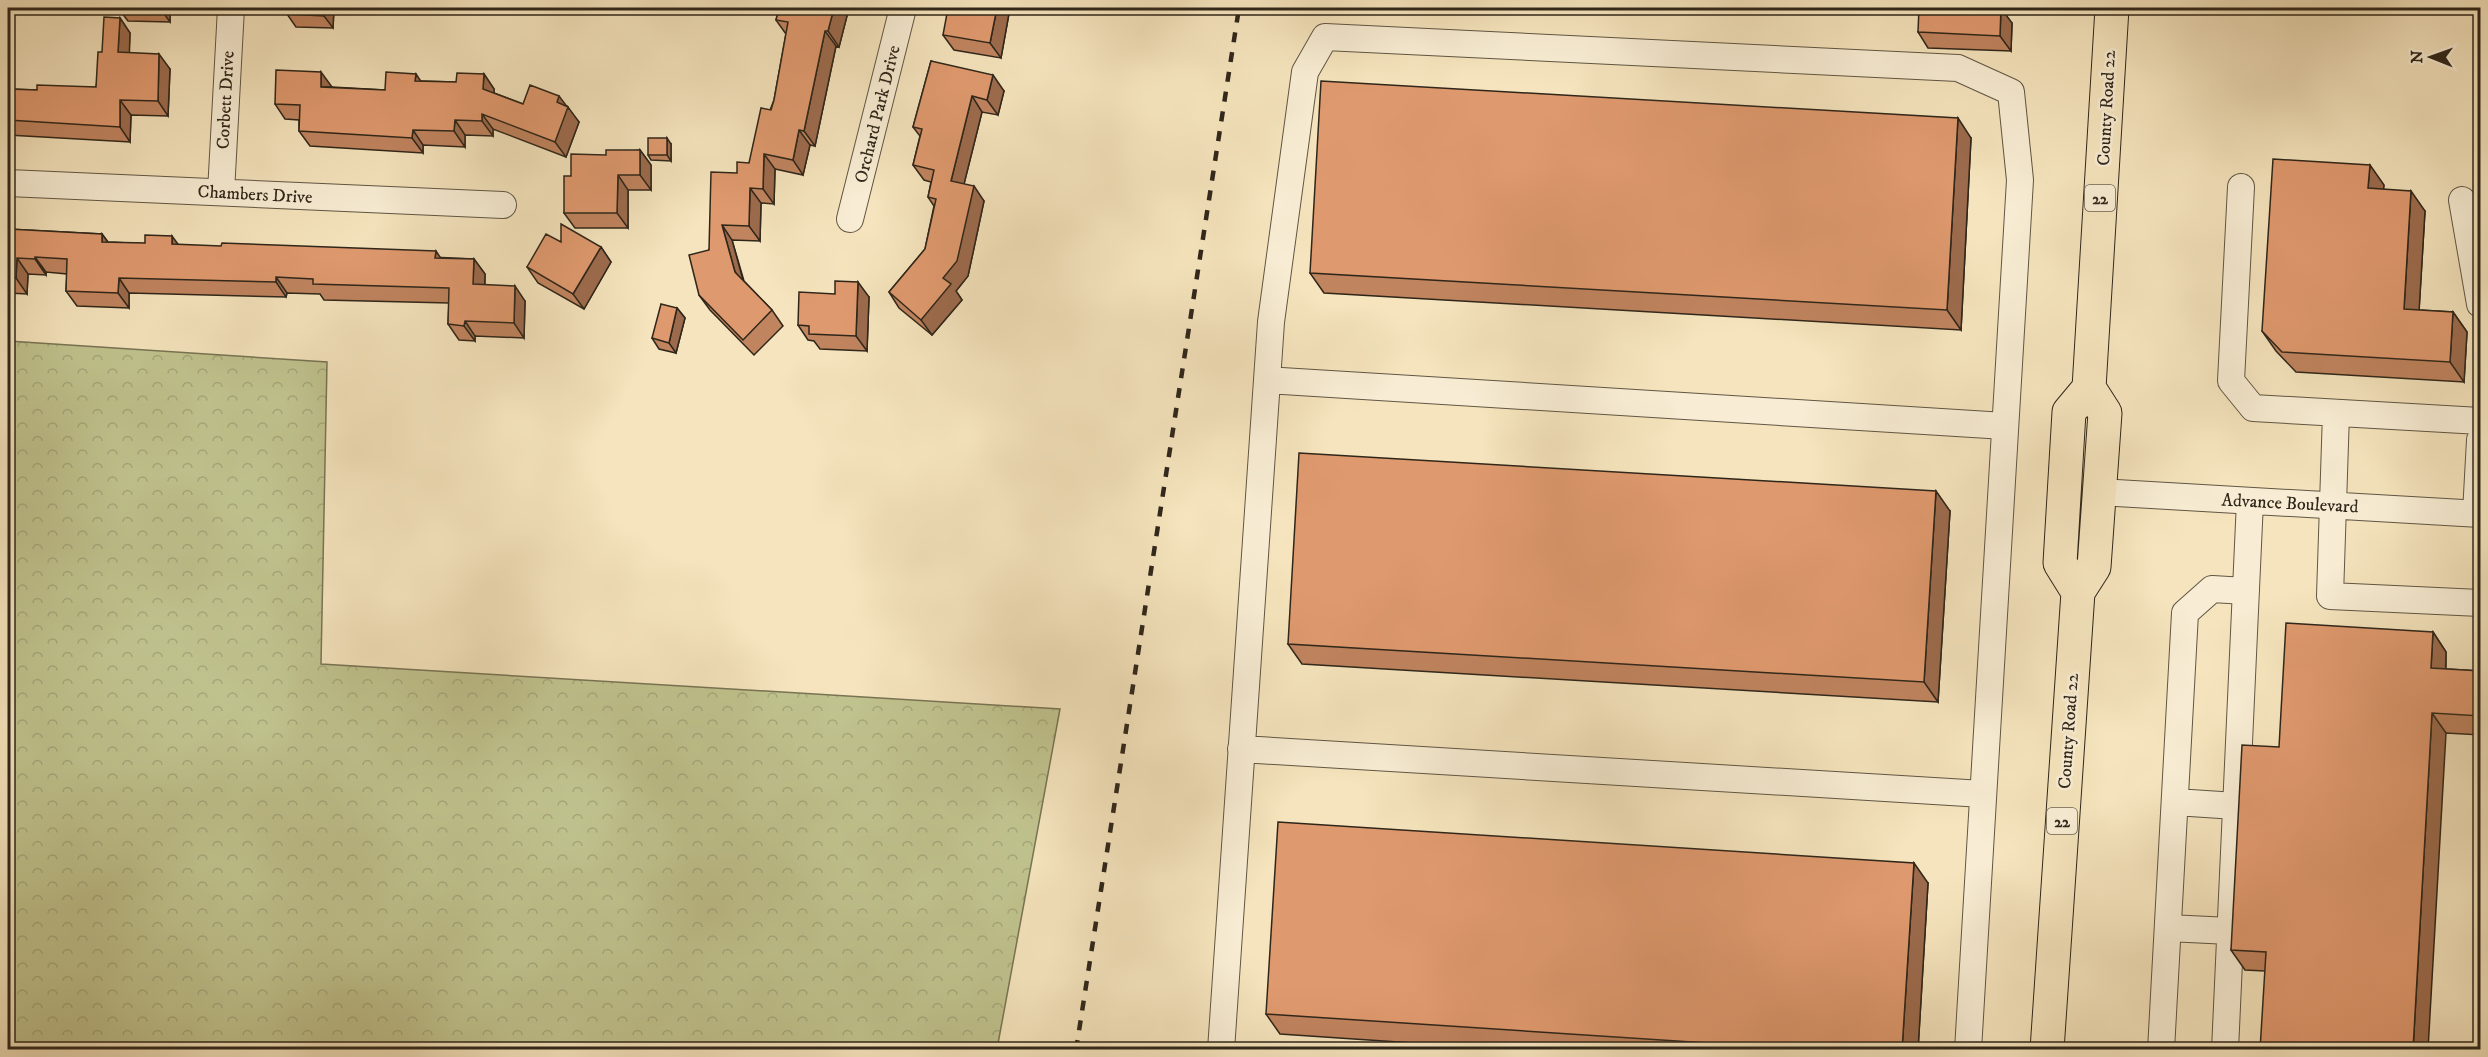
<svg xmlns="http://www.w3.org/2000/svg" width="2488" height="1057" viewBox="0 0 2488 1057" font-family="'IM FELL DW Pica',serif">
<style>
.forest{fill:url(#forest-crowns);stroke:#787454;stroke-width:1.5}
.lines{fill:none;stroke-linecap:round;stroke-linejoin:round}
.minor-casing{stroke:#605643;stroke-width:28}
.major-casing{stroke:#2f261a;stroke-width:35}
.minor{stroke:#f8edd4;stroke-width:26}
.major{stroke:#f5e4bd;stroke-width:33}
.rail{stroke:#2f261a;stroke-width:4.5;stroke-dasharray:10 10;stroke-linecap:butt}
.wall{fill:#c0845f;stroke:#2f261a;stroke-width:1.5}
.shaded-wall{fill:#9c6b4d;stroke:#2f261a;stroke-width:1.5}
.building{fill:#df996e;stroke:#2f261a;stroke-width:1.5}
.labels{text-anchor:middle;stroke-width:5;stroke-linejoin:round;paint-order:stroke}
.shield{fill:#f8edd4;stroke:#6b6252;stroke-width:1.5}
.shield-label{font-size:16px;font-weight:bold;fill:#2f261a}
.street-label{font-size:18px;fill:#2f261a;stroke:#f8edd4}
</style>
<defs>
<pattern id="forest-crowns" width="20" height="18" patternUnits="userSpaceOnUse" patternTransform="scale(1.5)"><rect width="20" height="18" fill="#c0c38e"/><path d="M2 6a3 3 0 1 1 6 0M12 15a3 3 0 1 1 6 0" fill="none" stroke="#a5a77a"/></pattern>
</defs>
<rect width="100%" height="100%" fill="#f5e4bd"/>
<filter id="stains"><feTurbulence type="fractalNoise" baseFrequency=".00333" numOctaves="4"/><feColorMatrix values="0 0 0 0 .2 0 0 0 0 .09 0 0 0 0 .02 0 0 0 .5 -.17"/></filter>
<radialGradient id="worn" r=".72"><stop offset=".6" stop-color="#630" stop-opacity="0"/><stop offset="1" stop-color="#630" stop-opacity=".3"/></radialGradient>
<!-- forest -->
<path class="forest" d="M8,341L327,362L321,664L1060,709L997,1049H8Z"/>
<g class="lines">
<!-- minor casing -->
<g class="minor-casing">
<path id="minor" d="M8,183L503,205
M2241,187L2231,381L2253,408L2480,421
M221,192L231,8
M2462,200L2480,304
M850,219L903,8
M1267,380L2005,426
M2336,413L2330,596L2480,603
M2099,492L2480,514
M2476,513L2480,440
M1241,749L1983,794
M2175,802L2236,806
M2168,928L2230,931
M1221,1050L1271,322L1305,72L1325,37L1958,68L2011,92L2020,180L1968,1050
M2161,1050L2185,613L2212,589L2246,591
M2225,1050L2250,501"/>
</g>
<!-- major casing -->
<g class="major-casing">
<path id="major" d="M2078,592L2060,563L2069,412L2089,388L2112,8
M2047,1050L2078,592L2094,567L2105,413L2089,388"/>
</g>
<!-- minor -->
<use href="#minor" class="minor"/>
<!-- major -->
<use href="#major" class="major"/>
<!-- rail -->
<path class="rail" d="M1076,1050L1239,8"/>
</g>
<!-- wall -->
<path class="wall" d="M118,8H170V22L128,21Z
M334,8L333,28L296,27L287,14Z
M779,8H849L839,47L836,46L815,146L810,145L803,175L775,169L774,204L761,203L760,241L732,240L744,281L772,310L783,326L754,355L710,310L699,295L709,250L737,173L749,163L774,100L786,34L776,20Z
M1010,8L1001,58L954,50L943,35Z
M120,18L130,33L129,53L170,69L168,116L131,115L130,142L8,135V59L13,68L12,89L37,90L96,87L102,52Z
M2012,23L2011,51L1928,48L1918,32Z
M931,61L1004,91L998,115L982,112L964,184L984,201L968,276L956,291L962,300L932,335L899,308L889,292L925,249L934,206L928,197L931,182L924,180L913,165L920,136L913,127Z
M484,74L494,89V93L523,104L566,106L579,122L566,157L493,129V136L465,135V147L423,145V153L310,146L299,131V120L285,119L275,104L332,87L385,90L421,81L456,82Z
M1971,138L1961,330L1324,293L1310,273Z
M671,144V161L651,160L648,155Z
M640,150L651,165V190H628V228H575L564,213L571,176L606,155Z
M2384,185L2383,189L2425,211L2419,310L2453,312L2467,332L2464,382L2296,372L2276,351L2262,331Z
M8,229L102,234L108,242L474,259L485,274V285L525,301L524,338L475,336V341L459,340L448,324L449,303L324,300L320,294L287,293L286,297L129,293V308L77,306L66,291L67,274L46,272V275L28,274L27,294L9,293L8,291Z
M561,242L601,247L611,262L584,309L538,283L527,267Z
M869,297L867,351L820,349L814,341L808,340L798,325Z
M677,308L685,318L676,353L659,349L652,338Z
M1950,511L1938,702L1302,664L1288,644Z
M2433,632L2446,652V669L2481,671V735L2446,733L2265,971L2245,970L2231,950L2279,747Z
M1928,883L1918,1050H1517L1280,1034L1266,1014Z"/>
<!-- shaded-wall -->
<path class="shaded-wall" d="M160,8H170V22Z
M324,8H334L333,28L324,16Z
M834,8H849L839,47L828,31Z
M997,8H1010L1001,58L990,43Z
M2001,8L2012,23L2011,51L2000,36Z
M120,18L130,33L129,67L118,52Z
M825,31L836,46L815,146L804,131Z
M159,54L170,69L168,116L158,101Z
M8,59L13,68L12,104L8,98Z
M321,72L332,87H321Z
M416,74L426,89L415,81Z
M484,74L494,89V104L483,89Z
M993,75L1004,91L998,115L987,100Z
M559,96L568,108V107L579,122L566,157L555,142L557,102Z
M972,96L982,112L961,196L951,181Z
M120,100L131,115L130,142L120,127Z
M482,114L493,129V136L482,121Z
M1958,118L1971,138L1961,330L1947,310Z
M455,120L465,135V147L454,131Z
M413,130L423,145V153L412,138Z
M799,130L810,145L803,175L793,160Z
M667,138L671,144V161L667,155Z
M640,150L651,165V190L640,175Z
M764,154L775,169L774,204L763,189Z
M2370,165L2384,185L2382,208L2368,188Z
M618,175L628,190V228L617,213Z
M974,186L984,201L968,276L956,291L962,300L932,335L921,320L943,278Z
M750,188L761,203L760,241L749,226Z
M2411,191L2425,211L2418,329L2404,309Z
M722,225L732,240L745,287L735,272Z
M102,234L113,249L102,242Z
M172,236L183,251L172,244Z
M601,247L611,262L584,309L573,294Z
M436,251L446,266L435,258Z
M35,257L46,272V275L35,259Z
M17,258L28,274L27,294L16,278Z
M474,259L485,274L484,300L473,284Z
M276,277L287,293L286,297L276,282Z
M119,278L129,293V308L118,293Z
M858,282L869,297L867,351L856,336Z
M515,286L525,301L524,338L514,323Z
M677,308L685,318L676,353L669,343Z
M2453,312L2467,332L2464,382L2450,362Z
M465,321L475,336V341L464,326Z
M1936,491L1950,511L1938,702L1924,682Z
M2433,632L2446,652L2445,688L2431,668Z
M2432,713L2446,733L2428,1050H2413Z
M1914,863L1928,883L1918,1050H1902Z"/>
<!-- building -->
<path class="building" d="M287,8H324V16L287,14Z
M779,8H834L828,31H825L804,131L799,130L793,160L764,154L763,189L750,188L749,226L722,225L735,272L772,310L743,340L699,295L689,255L709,250L711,172L737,173V162L749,163L761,108L771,110L774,100L788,22L776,20Z
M948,8H997L990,43L943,35Z
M1919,8H2001L2000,36L1918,32Z
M104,17L120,18L118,52L159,54L158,101L120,100V127L8,120V89L37,90V85L96,87L98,52H102Z
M931,61L993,75L987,100L972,96L951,181L974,186L957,261L943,278L951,284L921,320L889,292L925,249L936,199L928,197L934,170L913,165L922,129L913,127Z
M276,70L321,72V87L385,90L386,72L416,74L415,81L456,82L457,73L484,74L483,89L523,104L530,85L559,96L557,102L568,107L555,142L482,114V121L455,120L454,131L413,130L412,138L299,131L300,105L275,104Z
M1321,81L1958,118L1947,310L1310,273Z
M648,138H667V155H648Z
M606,150H640V175H618L617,213H564V176H571V154L606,155Z
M2273,159L2370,165L2368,188L2411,191L2404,309L2453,312L2450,362L2282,352L2262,331Z
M561,224L601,247L573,294L527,267L546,234L561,242Z
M8,229L102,234V242L145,243V235L172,236V244L221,246L222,243L436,251L435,258L474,259L473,284L515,286L514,323L465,321L464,326L448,324L449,288L313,284V279L276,277V282L119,278L118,293L66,291L67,259L35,257V259L17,258L16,278H8Z
M835,281L858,282L856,336L809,334V326L798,325L799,292L835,294Z
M661,304L677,308L669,343L652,338Z
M1299,453L1936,491L1924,682L1288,644Z
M2286,623L2433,632L2431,668L2481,671V716L2432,713L2413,1050H2260L2266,952L2231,950L2242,745L2279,747Z
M1278,822L1914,863L1902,1050H1814L1266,1014Z"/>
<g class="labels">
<!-- shield labels -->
<g class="shield">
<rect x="2085" y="185" width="30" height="26" rx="4.5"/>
<rect x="2047" y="808" width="30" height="26" rx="4.5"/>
</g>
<g class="shield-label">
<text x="2100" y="204">22</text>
<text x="2062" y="827">22</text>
</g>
<!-- street labels -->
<g class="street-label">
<text transform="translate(225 100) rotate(-87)" y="6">Corbett Drive</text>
<text transform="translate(2106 108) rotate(-87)" y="6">County Road 22</text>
<text transform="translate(877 114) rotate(-76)" y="6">Orchard Park Drive</text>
<text transform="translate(255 194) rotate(3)" y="6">Chambers Drive</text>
<text transform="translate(2290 503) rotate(3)" y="6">Advance Boulevard</text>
<text transform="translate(2068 731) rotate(-86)" y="6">County Road 22</text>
</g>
</g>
<!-- margin -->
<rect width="2488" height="1057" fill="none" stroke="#f5e4bd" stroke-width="30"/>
<rect x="9" y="9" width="2470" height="1039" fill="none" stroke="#2f261a" stroke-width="3"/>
<rect x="15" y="15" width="2458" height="1027" fill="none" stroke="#2f261a" stroke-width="1.5"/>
<!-- north arrow -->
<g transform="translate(2431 57) rotate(271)" stroke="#f8edd4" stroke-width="4.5" paint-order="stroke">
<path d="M0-4.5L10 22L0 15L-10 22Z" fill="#2f261a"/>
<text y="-9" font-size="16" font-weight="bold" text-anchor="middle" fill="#2f261a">N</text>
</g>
<rect width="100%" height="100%" filter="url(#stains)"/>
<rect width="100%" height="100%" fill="url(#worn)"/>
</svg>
